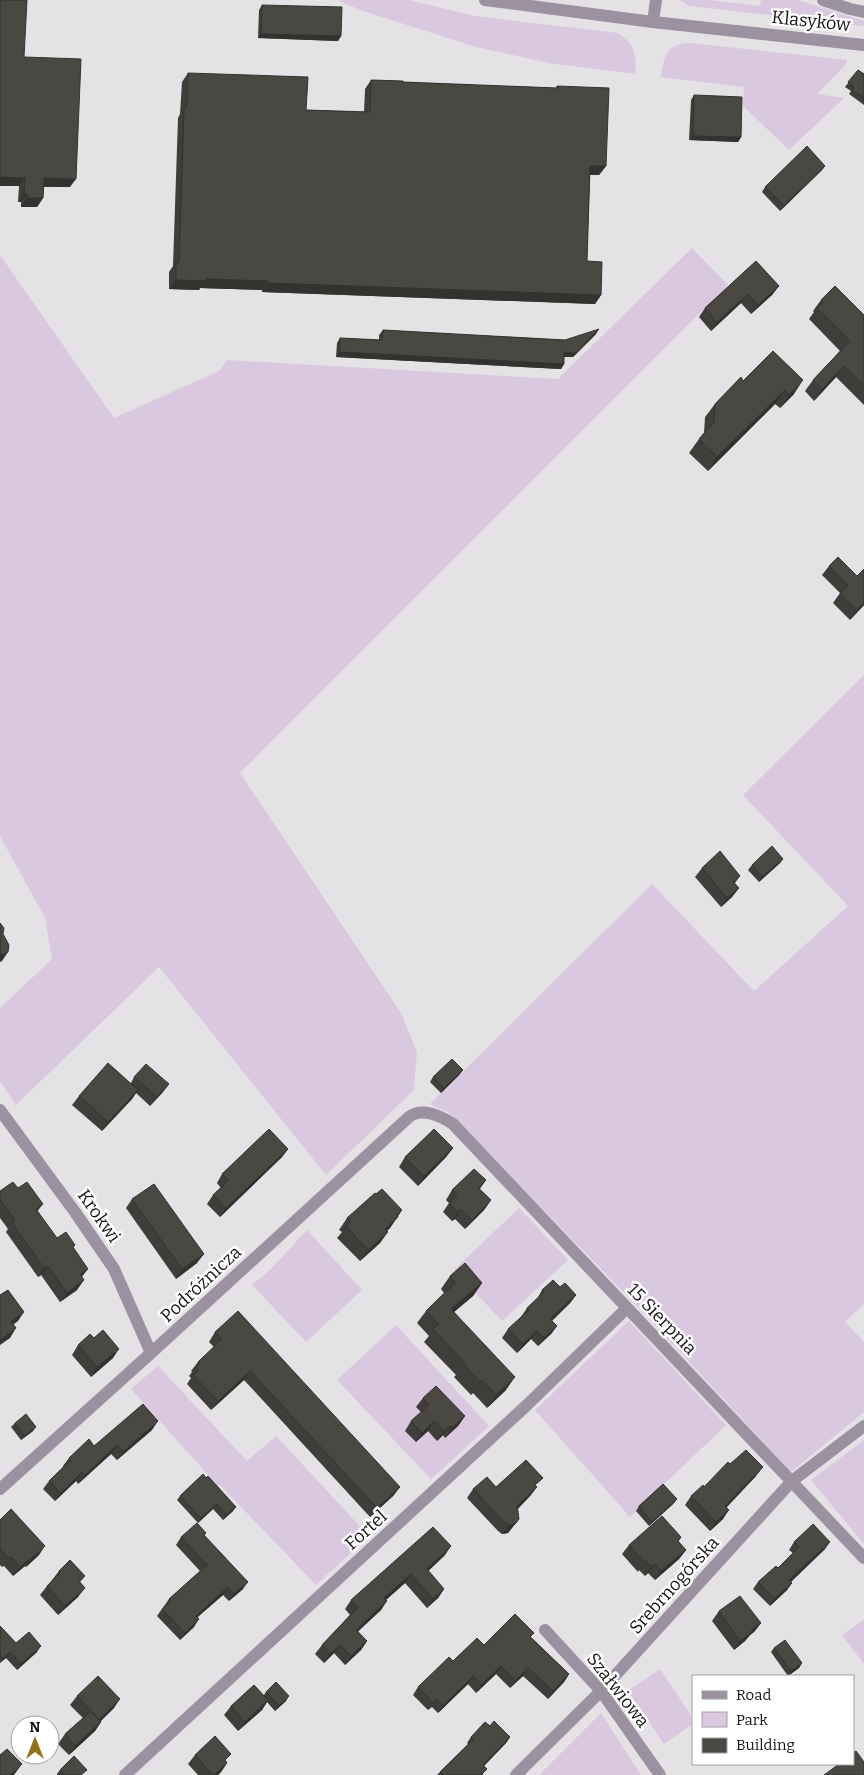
<svg xmlns="http://www.w3.org/2000/svg" width="864" height="1775" viewBox="0 0 864 1775" font-family="Bitter,serif">
<style>
.green{fill:#dac8e1}
.lines{fill:none;stroke-linecap:round;stroke-linejoin:round}
.minor{stroke:#9b91a0;stroke-width:12}
.tertiary{stroke:#9b91a0;stroke-width:12}
.wall{fill:#3f3e3a}
.shaded-wall{fill:#33322f}
.building{fill:#494843;stroke:#33322f}
.labels{text-anchor:middle;stroke-width:5;stroke-linejoin:round;paint-order:stroke}
.street-label{font-size:18px;fill:#161516;stroke:#fff}
</style>
<rect width="100%" height="100%" fill="#e5e2e6"/>
<!-- green -->
<path class="green" d="M337,0H409L475,16L618,33C637,47 635,52 636,74L554,64L476,47L360,10Z
M680,0H710L760,6L761,0H798L864,21V26L689,6Z
M691,43L847,60L846,64L817,94L844,98L789,150L743,106L744,87L661,77C664,55 666,44 691,43Z
M692,248L728,285L240,773L401,1013L417,1052L414,1090L326,1175L159,967L16,1105L0,1081V1008L52,959L45,918L0,836V255L114,418L219,371L227,360L558,379Z
M864,675V1304L845,1322L864,1342V1412L791,1472L639,1308L449,1113L430,1104L652,884L754,991L848,906L743,795Z
M519,1208L568,1260L502,1321L454,1270Z
M307,1230L362,1290L306,1342L252,1285L270,1270Z
M629,1321L726,1425L630,1517L535,1410Z
M396,1325L489,1426L431,1479L337,1380Z
M158,1366L247,1461L276,1436L369,1536L316,1585L220,1485L218,1486L131,1389Z
M864,1440V1544L811,1480Z
M864,1619V1664L842,1635Z
M660,1669L693,1718V1724L664,1744L628,1691Z
M601,1713L641,1775H539Z"/>
<g class="lines">
<!-- minor -->
<path class="minor" d="M823,0L850,9L864,12
M653,22L656,0
M0,1110L75,1212L114,1269L151,1353
M0,1489L151,1353L409,1117C422,1107 441,1116 453,1124L864,1558
M545,1630L601,1691L660,1775
M125,1775L527,1405L627,1308
M516,1775L601,1691L792,1481L864,1426"/>
<!-- tertiary -->
<path class="tertiary" d="M485,0L653,22L864,45"/>
</g>
<!-- wall -->
<path class="wall" d="M0,0L24,57L70,187H44L43,198L37,207H21V202H18L19,186H0Z
M262,5L341,36L338,41L258,38L259,10Z
M858,70L864,74V105L849,94L851,91L845,87Z
M188,73L306,110L364,112L365,89L371,80L403,82L556,88L557,86L606,166L599,175H590L587,261L601,295L595,304L262,292V290L200,288L199,290L169,289V272L173,266L178,118L180,114L182,82Z
M694,95L741,137L738,142L689,140L691,100Z
M825,166L822,170L780,211L762,192L765,187Z
M756,261L779,286L772,295L751,314L741,303L711,331L699,317L705,308Z
M821,300L864,315V405L836,377L814,401L805,391L813,380L840,351L809,319L814,312L813,311Z
M383,330L565,340L596,334L573,357H564V364L561,369L336,357L337,343L340,338L379,340V335Z
M773,351L794,394L780,408L775,404L708,471L689,453L699,439L704,433L705,417L715,404L743,381Z
M829,566L857,576L864,569V605L850,620L833,603L840,593L822,575Z
M783,859L780,863L759,882L748,870L752,865Z
M702,868L740,876L735,883L739,888L732,897L721,907L695,877Z
M460,1074L441,1093L430,1082L433,1077Z
M134,1077L169,1084L162,1093L150,1106L136,1093L132,1099L102,1131L72,1105L79,1096L131,1083Z
M453,1148L446,1157L418,1186L399,1167L405,1157Z
M288,1149L282,1157L220,1217L207,1204L213,1195L221,1188L217,1183L222,1174Z
M486,1180L480,1189L491,1200L484,1210L465,1229L455,1219L452,1221L443,1212L449,1203L446,1200L452,1190Z
M18,1188L37,1211L57,1238L73,1248L82,1277L77,1290L60,1302L41,1275L38,1277L6,1232L8,1229L0,1218V1191Z
M132,1199L197,1263L176,1279L126,1208Z
M402,1210L390,1228L387,1231L380,1243L360,1261L337,1238L342,1232L339,1230L347,1218Z
M450,1276L482,1283L473,1296L454,1312L506,1390L487,1408L473,1393L471,1395L454,1377L456,1375L424,1342L429,1336L417,1323L426,1311L444,1293L441,1289Z
M560,1287L576,1295L570,1303L552,1321L557,1326L551,1334L538,1346L531,1339L517,1353L502,1338L508,1329L521,1317L527,1308L537,1299L542,1290Z
M215,1332L400,1487L393,1496L370,1517L244,1380L211,1410L187,1384L191,1378L189,1376L192,1372L191,1371L198,1362L214,1347L209,1342Z
M94,1338L113,1358L91,1377L72,1355L78,1345Z
M423,1398L465,1416L458,1426L445,1438L443,1435L437,1441L428,1431L416,1442L405,1431L411,1421L421,1412L416,1407Z
M15,1423L33,1431L21,1440L11,1427Z
M152,1430L117,1460L111,1454L78,1484L76,1481L55,1501L43,1489L49,1481L63,1467V1466L69,1458L94,1446Z
M730,1464L756,1476L727,1507L723,1519L710,1531L685,1505L691,1496L704,1487Z
M203,1474L233,1511L223,1520L213,1509L198,1523L177,1500L180,1496Z
M537,1487L530,1496L518,1509L519,1519L508,1533L502,1534L498,1531L467,1498L473,1489Z
M677,1499L673,1504L649,1526L636,1511L639,1506Z
M0,1520L39,1555L26,1567L25,1566L13,1576L4,1566L2,1567L0,1565Z
M204,1536L243,1589L229,1601L223,1595L197,1617L194,1627L180,1640L157,1616L169,1599L200,1571L176,1545L181,1537Z
M681,1537L678,1542L686,1550L679,1559L655,1580L648,1573L645,1576L639,1570L638,1572L622,1554L629,1545Z
M794,1542L825,1549L791,1582L792,1583L787,1590L770,1606L753,1589L758,1582L778,1568L793,1553L789,1550Z
M445,1555L428,1571L444,1589L438,1598L427,1608L405,1583L386,1600L381,1610L358,1631L367,1641L361,1650L345,1665L334,1653L324,1663L315,1654L322,1645L350,1615L345,1609L351,1600Z
M59,1571L85,1576L80,1582L78,1597L58,1615L40,1595L47,1586L52,1580Z
M719,1611L761,1623L754,1632L750,1635L745,1641L734,1650L712,1621Z
M0,1626L16,1643L37,1652L17,1670L6,1658L0,1663Z
M531,1637L569,1674L564,1682L548,1699L523,1676L510,1688L496,1674L476,1693L468,1684L438,1713L432,1707L428,1710L413,1695L418,1687L453,1661L484,1645Z
M774,1648L802,1663L799,1668L788,1676L771,1652Z
M266,1692L286,1701L275,1711L267,1702L262,1710L238,1731L224,1715L231,1706L264,1695Z
M77,1696L114,1708L100,1721L101,1722L95,1731L69,1755L58,1744L65,1734L83,1718L70,1705Z
M490,1726L510,1737L506,1743L484,1766L483,1775H437L468,1744L467,1743L471,1737Z
M195,1755L227,1763L221,1772L218,1775H198L188,1764Z
M60,1770L83,1775H57V1774Z"/>
<!-- shaded-wall -->
<path class="shaded-wall" d="M261,34L341,36L338,41L258,38Z
M693,136L741,137L738,142L689,140Z
M590,166H606L599,175H584Z
M825,166L822,170L780,211L784,206Z
M0,177L25,178L19,186H0Z
M44,178L76,179L70,187L38,186Z
M24,194H27L21,202H18Z
M27,198H43L37,207H21Z
M206,279L268,281L262,290L200,288L199,290L169,289L176,280Z
M268,283L601,295L595,304L262,292Z
M779,286L772,295L751,314L758,305Z
M748,294L741,303L711,331L717,322Z
M599,329L596,334L573,357H561L564,352Z
M340,352L564,364L561,369L336,357Z
M844,366L836,377L814,401L822,389Z
M803,380L794,394L780,408L789,395Z
M785,390L775,404L708,471L717,457Z
M864,603V605L850,620L857,610Z
M783,859L780,863L759,882L762,877Z
M739,888L732,897L721,907L727,898Z
M8,952L2,961L0,962V954Z
M463,1070L460,1074L441,1093L444,1088Z
M169,1084L162,1093L150,1106L157,1097Z
M138,1090L132,1099L102,1131L108,1122Z
M453,1148L446,1157L418,1186L424,1176Z
M288,1149L282,1157L220,1217L226,1208Z
M491,1200L484,1210L465,1229L472,1220Z
M43,1204L36,1213V1209Z
M461,1209L455,1219L452,1221L458,1212Z
M402,1210L390,1228L377,1240L385,1229Z
M388,1232L380,1243L360,1261L368,1250Z
M204,1254L197,1263L176,1279L182,1269Z
M48,1266L41,1275L38,1277L44,1268Z
M88,1269L81,1278L80,1274Z
M84,1280L77,1290L60,1302L67,1293Z
M482,1283L473,1296L442,1322L451,1309Z
M576,1295L570,1303L544,1328L550,1319Z
M24,1312L18,1321L5,1331L11,1321Z
M557,1326L551,1334L538,1346L544,1338Z
M16,1328L10,1338L0,1345V1340Z
M537,1331L531,1339L517,1353L523,1344Z
M119,1349L113,1358L91,1377L97,1367Z
M250,1371L244,1380L211,1410L218,1401Z
M515,1377L506,1390L487,1408L496,1395Z
M482,1380L473,1393L471,1395L480,1382Z
M465,1416L458,1426L445,1438L452,1428Z
M158,1421L152,1430L117,1460L123,1452Z
M434,1421L428,1431L416,1442L422,1433Z
M449,1426L443,1435L437,1441L444,1431Z
M36,1427L33,1431L21,1440L24,1436Z
M117,1445L111,1454L78,1484L85,1475Z
M763,1467L756,1476L719,1515L725,1506Z
M82,1472L76,1481L55,1501L61,1493Z
M400,1487L393,1496L370,1517L377,1508Z
M537,1487L530,1496L511,1515L517,1506Z
M677,1499L673,1504L649,1526L652,1522Z
M217,1504L213,1509L198,1523L201,1518Z
M236,1507L233,1511L223,1520L226,1515Z
M729,1510L723,1519L710,1531L716,1522Z
M519,1519L508,1533L502,1534L509,1525Z
M830,1542L825,1549L784,1588L789,1580Z
M45,1546L39,1555L26,1567L33,1557Z
M451,1546L445,1555L421,1578L427,1569Z
M686,1550L679,1559L655,1580L661,1571Z
M32,1557L25,1566L13,1576L20,1567Z
M655,1564L648,1573L645,1576L651,1567Z
M411,1574L405,1583L378,1607L384,1598Z
M248,1582L243,1589L229,1601L234,1594Z
M792,1583L787,1590L770,1606L774,1599Z
M228,1587L223,1595L191,1623L196,1616Z
M85,1588L78,1597L58,1615L65,1606Z
M444,1589L438,1598L427,1608L433,1599Z
M387,1601L381,1610L350,1639L356,1630Z
M199,1619L194,1627L180,1640L185,1633Z
M761,1623L754,1632L750,1635L745,1641L734,1650L740,1641L752,1629Z
M367,1641L361,1650L345,1665L351,1656Z
M340,1645L334,1653L324,1663L330,1654Z
M41,1646L37,1652L17,1670L21,1664Z
M10,1652L6,1658L0,1663L3,1659Z
M802,1663L799,1668L788,1676L791,1671Z
M501,1666L496,1674L476,1693L481,1685Z
M528,1668L523,1676L510,1688L515,1681Z
M569,1674L564,1682L548,1699L553,1691Z
M473,1676L468,1684L438,1713L443,1706Z
M289,1696L286,1701L275,1711L279,1706Z
M120,1699L114,1708L93,1729L99,1720Z
M268,1700L262,1710L238,1731L245,1722Z
M101,1722L95,1731L69,1755L75,1746Z
M510,1737L506,1743L479,1771L483,1765Z
M227,1763L221,1772L218,1775H214Z
M22,1764L14,1775H10Z"/>
<!-- building -->
<path class="building" d="M0,0H27L24,57L81,59L76,179L44,178L43,198H27V194H24L25,178L0,177Z
M262,5L342,7L341,36L261,34Z
M858,70L864,74V98L852,90L854,87L848,82Z
M188,73L308,77L306,110L370,112L371,80L403,81V82L557,88V86L609,88L606,166H590L587,261L602,262L601,295L268,283V281L206,279V281L176,280V262H179L184,109L187,106Z
M694,95L742,97L741,137L693,136Z
M807,146L825,166L784,206L765,187Z
M756,261L779,286L758,305L748,294L717,322L705,308Z
M835,286L864,315V385L844,366L822,389L813,380L850,341L817,308L823,302L821,300Z
M599,329L576,353L564,352V364L340,352V338L382,340L383,330L565,340Z
M773,351L803,380L789,395L785,390L717,457L699,439L714,422L715,404L741,377L743,381Z
M838,557L857,576L864,569V603L857,610L840,594L848,585L829,566Z
M772,846L783,859L762,877L752,865Z
M720,851L740,876L733,882L739,888L727,898L702,868Z
M0,923L4,928L3,934L9,945L8,952L3,955L0,954Z
M452,1059L463,1070L444,1088L433,1077Z
M108,1063L138,1090L108,1122L79,1096Z
M146,1064L169,1084L157,1097L134,1077Z
M269,1129L288,1149L226,1208L213,1195L228,1181L222,1174Z
M434,1129L453,1148L424,1176L405,1157Z
M474,1169L486,1180L478,1188L491,1200L472,1220L461,1209L458,1212L449,1203L457,1195L452,1190Z
M13,1182L18,1188L27,1182L43,1204L36,1209L57,1238L66,1232L75,1245L73,1247L88,1269L80,1274L84,1280L67,1293L48,1266L44,1268L12,1223L15,1221L0,1199V1191Z
M154,1184L204,1254L182,1269L132,1199Z
M382,1189L402,1210L397,1215L398,1217L385,1229L388,1232L368,1250L346,1226L351,1221L347,1218L375,1193L376,1194Z
M465,1263L482,1283L451,1309L515,1377L496,1395L482,1380L480,1382L463,1364L465,1363L433,1329L439,1324L426,1311L455,1283L450,1276Z
M553,1280L560,1287L565,1283L576,1295L550,1319L557,1326L544,1338L537,1331L523,1344L508,1329L529,1310L527,1308L544,1292L542,1290Z
M8,1290L24,1312L11,1321L16,1328L0,1340V1295Z
M238,1311L400,1487L377,1508L250,1371L218,1401L193,1375L198,1370L196,1367L199,1364L198,1362L222,1339L215,1332Z
M103,1330L119,1349L97,1367L78,1345L90,1334L94,1338Z
M436,1386L465,1416L452,1428L449,1426L444,1431L434,1421L422,1433L411,1421L429,1405L423,1398Z
M143,1404L158,1421L123,1452L117,1445L85,1475L82,1472L61,1493L49,1481L71,1460L69,1458L89,1439L94,1446Z
M26,1414L36,1427L24,1436L15,1423Z
M746,1450L763,1467L725,1506L729,1510L716,1522L691,1496L703,1485L704,1487L728,1462L730,1464Z
M526,1460L543,1478L535,1485L537,1487L517,1506L519,1519L515,1524L509,1525L504,1522L473,1489L487,1477L496,1487Z
M203,1474L206,1478L208,1476L236,1507L226,1515L217,1504L201,1518L180,1496Z
M663,1484L677,1499L652,1522L639,1506Z
M11,1509L45,1546L33,1557H32L20,1567L11,1557L9,1558L0,1549V1520Z
M662,1516L681,1537L678,1541L686,1550L661,1571L655,1564L651,1567L646,1561L644,1562L629,1545Z
M197,1523L206,1533L204,1535L248,1582L234,1594L228,1587L196,1616L199,1619L185,1633L162,1609L171,1601L169,1599L207,1565L181,1537Z
M813,1524L830,1542L789,1580L792,1583L774,1599L758,1582L776,1566L778,1568L799,1547L794,1542Z
M433,1527L451,1546L427,1569L444,1589L433,1599L411,1574L384,1598L387,1601L356,1630L367,1641L351,1656L340,1645L330,1654L322,1645L358,1607L351,1600Z
M70,1560L85,1576L79,1581L85,1588L65,1606L47,1586L60,1573L59,1571Z
M740,1596L761,1623L752,1629V1632L740,1641L719,1611Z
M515,1614L534,1633L530,1637L569,1674L553,1691L528,1668L515,1681L501,1666L481,1685L473,1676L443,1706L437,1699L433,1703L418,1687L449,1657L453,1661L477,1638L484,1645Z
M0,1626L16,1643L29,1632L41,1646L21,1664L10,1652L3,1659L0,1655Z
M785,1640L802,1663L791,1671L774,1648Z
M98,1676L120,1699L99,1720L77,1696Z
M276,1682L289,1696L279,1706L266,1692Z
M254,1685L268,1700L245,1722L231,1706Z
M91,1711L101,1722L75,1746L65,1734Z
M494,1721L510,1737L483,1765L487,1769L481,1775H443L440,1772L474,1739L471,1737L485,1722L490,1726Z
M215,1736L231,1754L225,1760L227,1763L214,1775H213L195,1755Z
M7,1749L22,1764L10,1775H0V1755Z
M856,1751L864,1762V1775H824L839,1764H853V1753Z
M74,1756L87,1770L81,1775H65L60,1770Z"/>
<g class="labels">
<!-- street labels -->
<g class="street-label">
<text transform="translate(811 21) rotate(6)" y="6">Klasyków</text>
<text transform="translate(99 1216) rotate(55)" y="6">Krokwi</text>
<text transform="translate(201 1284) rotate(-43)" y="6">Podróżnicza</text>
<text transform="translate(662 1319) rotate(46)" y="6">15 Sierpnia</text>
<text transform="translate(366 1530) rotate(-42)" y="6">Fortel</text>
<text transform="translate(674 1585) rotate(-48)" y="6">Srebrnogórska</text>
<text transform="translate(618 1690) rotate(52)" y="6">Szałwiowa</text>
</g>
</g>
<!-- legend -->
<rect x="692" y="1675" width="162" height="90" fill="#ffffff" stroke="#a2a1a2"/>
<rect x="702" y="1691" width="25" height="8" fill="#9b91a0" stroke="#a2a1a2"/>
<text x="736" y="1700" font-size="15" fill="#161516">Road</text>
<rect x="702" y="1712" width="25" height="15" fill="#dac8e1" stroke="#a2a1a2"/>
<text x="736" y="1725" font-size="15" fill="#161516">Park</text>
<rect x="702" y="1738" width="25" height="15" fill="#494843" stroke="#a2a1a2"/>
<text x="736" y="1750" font-size="15" fill="#161516">Building</text>
<!-- north arrow -->
<g transform="translate(35 1740)"><circle r="24" fill="#ffffff" stroke="#a2a1a2"/>
<path d="M0-4L9 19L0 12L-9 19Z" fill="#92731a"/>
<text y="-8" font-size="14" font-weight="bold" text-anchor="middle" fill="#161516">N</text>
</g>
</svg>
